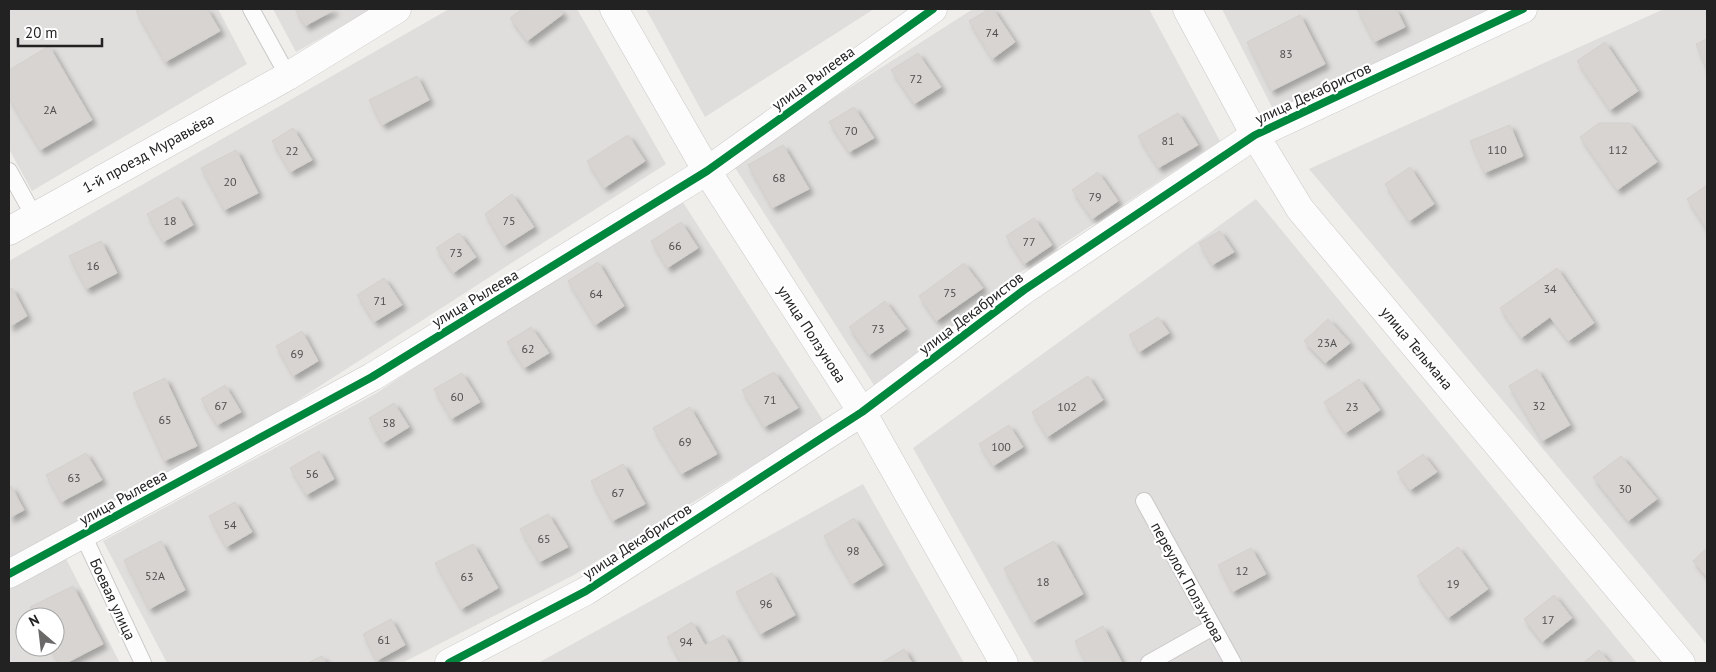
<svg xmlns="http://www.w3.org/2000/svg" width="1716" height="672" font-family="'PT Sans',sans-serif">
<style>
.residential{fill:#dfdedc;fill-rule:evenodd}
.building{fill:#d7d4d2;stroke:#d3d0cc;filter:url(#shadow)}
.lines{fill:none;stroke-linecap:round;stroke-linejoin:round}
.service-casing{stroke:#c9c8c7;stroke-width:18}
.minor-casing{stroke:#c9c8c7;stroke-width:29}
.tertiary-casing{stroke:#c9c8c7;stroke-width:29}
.service{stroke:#fdfcfc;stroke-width:16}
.minor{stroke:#fdfcfc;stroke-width:28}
.tertiary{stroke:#fdfcfc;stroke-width:28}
.cycleway-casing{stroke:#fff;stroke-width:11}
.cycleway{stroke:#00873e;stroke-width:8}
.labels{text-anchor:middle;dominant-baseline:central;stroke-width:4.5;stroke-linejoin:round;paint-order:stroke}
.number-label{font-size:12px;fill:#4f4e4e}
.street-label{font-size:15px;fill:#222;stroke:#fff}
</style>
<defs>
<filter id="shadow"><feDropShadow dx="4.5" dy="4.5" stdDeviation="2.5" flood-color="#0004"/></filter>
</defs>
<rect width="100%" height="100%" fill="#f0eeeb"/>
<!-- residential -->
<g class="residential">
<path d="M9,9H218L247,64L32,191L9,149Z"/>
<path d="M273,9H372L296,52Z"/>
<path d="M449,9H577L666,164L223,448L9,559V261Z"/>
<path d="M646,9H874L705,117Z"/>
<path d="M973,9H1149L1220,141L1001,285L877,390L732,163Z"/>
<path d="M1222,9H1497L1277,117Z"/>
<path d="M1664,9H1707V645L1309,169Z"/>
<path d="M677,193L824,422L574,575L402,663H167L103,541L375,394Z"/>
<path d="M1256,199L1637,663H1034L913,448Z"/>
<path d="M863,484L964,663H538Z"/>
<path d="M66,559L120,663H9V588ZM25,617H55V647H25Z"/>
</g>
<!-- building -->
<g class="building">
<path d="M140,9H207L220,31L165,62L136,11Z"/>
<path d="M295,9H333L334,10L305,26Z"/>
<path d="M522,9H559L563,14L527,41L510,18Z"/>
<path d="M989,9H993L1015,42L992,59L969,21Z"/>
<path d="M1357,9H1396L1405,27L1374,42Z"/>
<path d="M1300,15L1325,64L1271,91L1247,42Z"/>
<path d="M1707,39V71L1696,44Z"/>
<path d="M1605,42L1638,91L1610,110L1577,61Z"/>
<path d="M49,46L92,120L40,150L9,98V70Z"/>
<path d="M918,53L941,87L914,104L891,70Z"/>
<path d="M417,76L429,100L382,125L369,100Z"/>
<path d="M854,107L874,138L849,152L829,122Z"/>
<path d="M1178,113L1198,145L1158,168L1138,136Z"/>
<path d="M1599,123H1629L1657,162L1617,190L1580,137Z"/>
<path d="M1510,125L1523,156L1484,173L1470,141Z"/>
<path d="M293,128L312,160L290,172L272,141Z"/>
<path d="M628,135L645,161L604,188L587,161Z"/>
<path d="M783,145L809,189L772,208L748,165Z"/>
<path d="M236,150L258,193L224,210L201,168Z"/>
<path d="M1410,167L1434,204L1409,221L1385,184Z"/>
<path d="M1098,172L1118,201L1092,219L1072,190Z"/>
<path d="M1707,185V230L1687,199Z"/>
<path d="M512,194L534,227L504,246L485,214Z"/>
<path d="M178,197L193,225L163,242L147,214Z"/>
<path d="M1034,218L1052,245L1024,264L1006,236Z"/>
<path d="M681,222L698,248L667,268L651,241Z"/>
<path d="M1220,231L1234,252L1212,265L1199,243Z"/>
<path d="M459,233L476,257L453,273L436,248Z"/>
<path d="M101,241L117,273L86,289L69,256Z"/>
<path d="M598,262L624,306L595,325L568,281Z"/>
<path d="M964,263L983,288L936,321L919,296Z"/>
<path d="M1557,268L1594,323L1568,341L1550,317L1521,338L1500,308Z"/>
<path d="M384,278L402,305L374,322L357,295Z"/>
<path d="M12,288L27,316L9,327V290Z"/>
<path d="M885,301L906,329L869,355L849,327Z"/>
<path d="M1158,317L1169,333L1139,352L1129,335Z"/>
<path d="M1328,319L1350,343L1325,363L1304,341Z"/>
<path d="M531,327L549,353L524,368L507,342Z"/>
<path d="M302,331L318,361L293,376L276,346Z"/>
<path d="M1537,369L1570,425L1542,441L1509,386Z"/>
<path d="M774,372L798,408L764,427L742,390Z"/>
<path d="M462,373L480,402L451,419L434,389Z"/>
<path d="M1088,376L1103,400L1047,437L1032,412Z"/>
<path d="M165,378L197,446L164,461L133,393Z"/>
<path d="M1359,379L1380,410L1345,433L1324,402Z"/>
<path d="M225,385L241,412L217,425L201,399Z"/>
<path d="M394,403L409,427L383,443L369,418Z"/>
<path d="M690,407L717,454L681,474L653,428Z"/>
<path d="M1009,425L1023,447L993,466L979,444Z"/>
<path d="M319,451L334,479L306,495L290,468Z"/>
<path d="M86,453L102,480L61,502L46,475Z"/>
<path d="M1423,454L1437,472L1410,490L1397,472Z"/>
<path d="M1621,456L1657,499L1628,521L1593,477Z"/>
<path d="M623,464L645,504L612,521L591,481Z"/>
<path d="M11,486L24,510L9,518V487Z"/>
<path d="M235,502L252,532L226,547L209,516Z"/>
<path d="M548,514L568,547L539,562L520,529Z"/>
<path d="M854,518L883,565L852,584L824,536Z"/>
<path d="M161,541L185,590L149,609L124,560Z"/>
<path d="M1054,541L1083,594L1033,622L1004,568Z"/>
<path d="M473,544L498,588L461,609L435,563Z"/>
<path d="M1458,547L1488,589L1448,618L1417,576Z"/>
<path d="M1251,548L1266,574L1232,592L1218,565Z"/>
<path d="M1707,548V577L1693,561Z"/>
<path d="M772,573L795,615L760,634L736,592Z"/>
<path d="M73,586L103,644L66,663H58L50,647H55V617H35L30,607Z"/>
<path d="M1554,595L1572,618L1542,642L1524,619Z"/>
<path d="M391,619L405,645L376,661L363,634Z"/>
<path d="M692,622L705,645L724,635L738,661L735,663H681L667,637Z"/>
<path d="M1103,626L1122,663H1086L1075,641Z"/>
<path d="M904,649L912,663H881Z"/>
<path d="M1599,650L1610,663H1583Z"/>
<path d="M322,656L326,663H308Z"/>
</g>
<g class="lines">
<!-- service casing -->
<g class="service-casing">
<g id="service">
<path d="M251,9L288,76"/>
<path d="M9,171L34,216"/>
<path d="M1144,501L1233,663"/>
<path d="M83,535L143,663"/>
<path d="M1149,663L1213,627"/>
</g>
</g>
<!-- minor casing -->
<g class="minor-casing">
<g id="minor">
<path d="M614,9L707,171L862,412L1004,663"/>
<path d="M1187,9L1255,135L1300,209L1681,663"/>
<path d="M9,231L288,76L397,9"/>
<path d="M9,574L372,377L707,171L933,9"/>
</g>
</g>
<!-- tertiary casing -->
<g class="tertiary-casing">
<path id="tertiary" d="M449,663L586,591L862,412L1024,290L1255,135L1523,9"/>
</g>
<!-- service -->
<use href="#service" class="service"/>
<!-- minor -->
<use href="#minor" class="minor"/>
<!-- tertiary -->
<use href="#tertiary" class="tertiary"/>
<!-- cycleway casing -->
<g class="cycleway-casing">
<g id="cycleway">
<path d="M9,574L372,377L707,171L933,9"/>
<path d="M449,663L586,591L862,412L1024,290L1255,135L1523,9"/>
</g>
</g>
<!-- cycleway -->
<use href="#cycleway" class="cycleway"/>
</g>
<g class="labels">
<!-- number labels -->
<g class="number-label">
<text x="992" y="32">74</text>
<text x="1286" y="53">83</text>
<text x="916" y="78">72</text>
<text x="50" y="109">2А</text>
<text x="851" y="130">70</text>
<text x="1168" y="140">81</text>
<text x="1497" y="149">110</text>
<text x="1618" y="149">112</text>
<text x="292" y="150">22</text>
<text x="779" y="177">68</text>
<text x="230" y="181">20</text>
<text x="1095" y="196">79</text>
<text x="170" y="220">18</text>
<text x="509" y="220">75</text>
<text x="1029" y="241">77</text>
<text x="675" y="245">66</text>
<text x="456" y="252">73</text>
<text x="93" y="265">16</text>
<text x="1550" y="288">34</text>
<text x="950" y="292">75</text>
<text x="596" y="293">64</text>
<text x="380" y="300">71</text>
<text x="878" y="328">73</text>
<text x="1327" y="342">23А</text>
<text x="528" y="348">62</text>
<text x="297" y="353">69</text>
<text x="457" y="396">60</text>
<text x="770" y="399">71</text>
<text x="221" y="405">67</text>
<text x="1539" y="405">32</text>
<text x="1067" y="406">102</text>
<text x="1352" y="406">23</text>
<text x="165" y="419">65</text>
<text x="389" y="422">58</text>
<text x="685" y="441">69</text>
<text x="1001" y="446">100</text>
<text x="312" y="473">56</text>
<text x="74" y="477">63</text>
<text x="1625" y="488">30</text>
<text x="618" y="492">67</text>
<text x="230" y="524">54</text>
<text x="544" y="538">65</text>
<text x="853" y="550">98</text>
<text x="1242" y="570">12</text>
<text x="155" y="575">52А</text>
<text x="467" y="576">63</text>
<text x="1043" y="581">18</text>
<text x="1453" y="583">19</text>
<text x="766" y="603">96</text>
<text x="1548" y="619">17</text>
<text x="384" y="639">61</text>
<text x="686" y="641">94</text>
</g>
<!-- street labels -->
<g class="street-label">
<text transform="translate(813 78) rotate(-36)">улица Рылеева</text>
<text transform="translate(1313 93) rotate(-25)">улица Декабристов</text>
<text transform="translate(148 153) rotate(-29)">1-й проезд Муравьёва</text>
<text transform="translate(475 298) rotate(-31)">улица Рылеева</text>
<text transform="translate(971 313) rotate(-37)">улица Декабристов</text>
<text transform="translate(812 334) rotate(57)">улица Ползунова</text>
<text transform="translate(1417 348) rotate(50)">улица Тельмана</text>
<text transform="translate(123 497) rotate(-29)">улица Рылеева</text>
<text transform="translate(637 541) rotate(-33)">улица Декабристов</text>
<text transform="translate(1188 582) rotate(61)">переулок Ползунова</text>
<text transform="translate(113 599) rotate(65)">Боевая улица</text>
</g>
</g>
<!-- border -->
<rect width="1716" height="672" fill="none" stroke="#222222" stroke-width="20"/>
<!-- north arrow -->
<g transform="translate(40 632) rotate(332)"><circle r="24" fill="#ffffff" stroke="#a7a7a7"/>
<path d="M0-4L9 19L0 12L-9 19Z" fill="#6a6968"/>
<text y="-8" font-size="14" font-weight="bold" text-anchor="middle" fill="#222222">N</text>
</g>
<!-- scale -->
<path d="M18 38v8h84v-8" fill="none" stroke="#222222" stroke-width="2.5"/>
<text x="25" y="38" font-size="15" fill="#222222" stroke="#ffffff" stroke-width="4" paint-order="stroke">20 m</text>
</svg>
